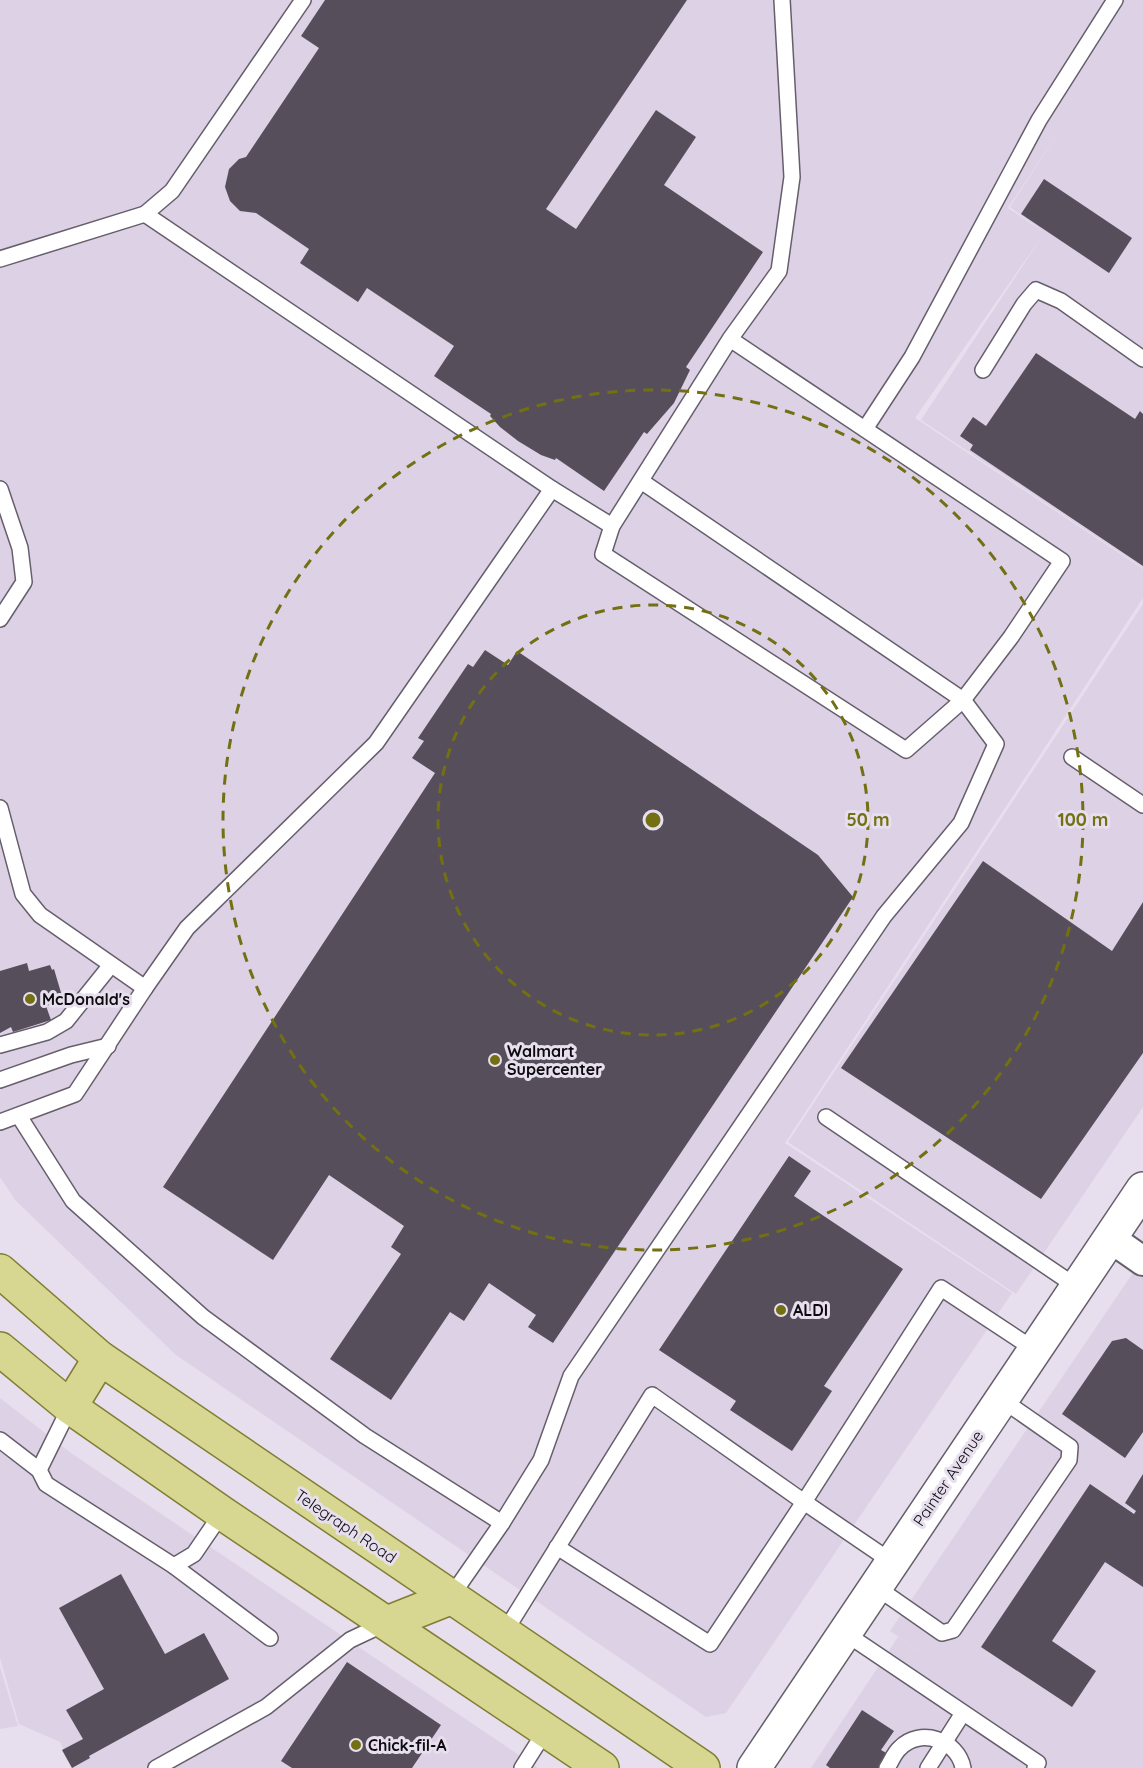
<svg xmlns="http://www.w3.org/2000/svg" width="1143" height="1768" font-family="Quicksand,sans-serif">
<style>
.built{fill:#ddd1e6;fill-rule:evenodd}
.building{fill:#564f5b}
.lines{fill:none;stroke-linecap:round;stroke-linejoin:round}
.service-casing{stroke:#665f6b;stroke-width:18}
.minor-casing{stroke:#665f6b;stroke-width:32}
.tertiary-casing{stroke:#665f6b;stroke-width:36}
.primary-casing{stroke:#807e33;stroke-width:36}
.service{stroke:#fff;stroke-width:15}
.minor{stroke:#fff;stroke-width:28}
.tertiary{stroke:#fff;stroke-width:33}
.primary{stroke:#d8d791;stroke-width:33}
.ring{fill:none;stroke:#727012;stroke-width:3;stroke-dasharray:10 8}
.poi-dot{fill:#727012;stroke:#e7dfee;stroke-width:2}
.labels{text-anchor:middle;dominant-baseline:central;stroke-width:6;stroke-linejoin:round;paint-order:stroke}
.poi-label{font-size:16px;font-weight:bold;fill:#0d0b0f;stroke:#e7dfee;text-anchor:start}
.street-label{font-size:16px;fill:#0d0b0f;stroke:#e7dfee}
.centre{fill:#727012;stroke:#e7dfee;stroke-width:3}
.ring-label{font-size:18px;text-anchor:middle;font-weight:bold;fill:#727012;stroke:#e7dfee;stroke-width:6;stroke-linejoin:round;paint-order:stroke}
</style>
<rect width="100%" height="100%" fill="#e7dfee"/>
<!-- built -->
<g class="built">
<path d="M0,0H1143V568L921,420L1043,235L915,418L1143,569V598L785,1143L1012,1293L726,1713L706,1717L176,1355L15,1200L0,1177ZM1062,127L1010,207L1045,233L1008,208Z"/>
<path d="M1143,604V1107L1016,1294L788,1142Z"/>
<path d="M1143,1258V1768H811L898,1637L931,1659L890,1631Z"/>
<path d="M0,1398L71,1453L538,1768H72L60,1742L19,1724L0,1658Z"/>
<path d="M0,1667L18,1726L0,1729Z"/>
</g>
<!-- building -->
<g class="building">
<path d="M325,0H687L546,209L576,229L656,110L696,137L664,185L763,252L686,367L690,370L674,403L647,434L644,432L604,491L556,458L555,460L541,455L518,441L500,427L490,416L491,414L434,376L454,346L367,288L358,302L300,263L309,249L256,213L240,211L230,201L225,187L229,169L239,159L246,157L319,48L301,36Z"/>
<path d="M1044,179L1132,238L1109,273L1021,214Z"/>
<path d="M1036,353L1135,419L1140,411L1143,414V566L970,450L973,445L960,436L973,417L986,426Z"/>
<path d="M485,650L508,665L517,651L818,855L853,897L553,1343L528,1327L536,1315L489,1283L464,1321L450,1312L391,1400L330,1359L401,1254L391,1247L404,1226L329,1175L273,1260L163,1187L435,773L412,758L424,741L418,738L468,664L473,667Z"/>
<path d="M983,861L1112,951L1143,902V1053L1041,1199L841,1068Z"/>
<path d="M27,963L29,971L50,965L52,970L54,969L62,996L60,997L61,1001L46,1006L51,1020L13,1032L11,1027L0,1033V971Z"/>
<path d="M789,1156L811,1171L794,1196L903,1269L824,1386L832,1391L792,1451L730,1410L736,1401L659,1350Z"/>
<path d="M1126,1338L1143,1350V1432L1125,1458L1062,1414L1112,1341Z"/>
<path d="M1143,1474V1587L1105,1562L1052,1641L1096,1671L1072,1707L981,1647L1090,1484L1134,1514L1136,1511L1125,1503Z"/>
<path d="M121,1574L165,1654L204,1633L229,1679L89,1756L90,1758L72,1768L62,1750L83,1739L66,1710L104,1689L59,1608Z"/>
<path d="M347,1662L441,1725L412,1768H292L281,1761Z"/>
<path d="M862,1710L894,1731L881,1750L888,1754L879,1768H830L826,1765Z"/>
</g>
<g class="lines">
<!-- service casing -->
<g class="service-casing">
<g id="service">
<path d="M145,214L552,489L612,526"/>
<path d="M0,259L145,214L172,191L303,0"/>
<path d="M730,339L1062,561L1011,637L963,700L906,750L603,554L612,526L730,339L779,271L792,177L782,0"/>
<path d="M983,370L1024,304L1036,290L1061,301L1143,359"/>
<path d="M865,429L912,357L1039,120L1115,0"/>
<path d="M0,489L20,548L24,582L0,619"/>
<path d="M1072,757L1143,805"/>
<path d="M0,808L23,894L40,915L145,988"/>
<path d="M0,1045L47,1032L66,1021L111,965"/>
<path d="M0,1080L71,1055L108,1046"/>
<path d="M19,1116L73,1201L203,1317L365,1436L502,1523"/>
<path d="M826,1117L1077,1287"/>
<path d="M0,1122L75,1094L145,988L187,928L376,743L552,489"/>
<path d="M0,1440L39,1470L46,1484L174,1566L194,1554L222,1513"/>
<path d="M39,1470L70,1407"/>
<path d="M557,1547L710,1644L804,1502L892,1562"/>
<path d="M174,1566L270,1638"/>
<path d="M876,1587L942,1633L953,1630L1069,1460L1070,1447L1001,1399"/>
<path d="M450,1598L502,1523L541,1460L571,1376L884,916L961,823L996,744L963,700L641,481"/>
<path d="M504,1633L652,1395L804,1502L941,1288L1035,1350"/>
<path d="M845,1633L1038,1763L1035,1768"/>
<path d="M156,1768L266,1707L350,1640L386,1623"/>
<path d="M522,1768L546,1730"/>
<path d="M887,1768C891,1762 894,1753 900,1748C920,1727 958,1740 963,1768"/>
<path d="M928,1768L963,1713"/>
</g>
</g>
<!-- minor casing -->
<g class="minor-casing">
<path id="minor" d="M1110,1238L1143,1261"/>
</g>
<!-- tertiary casing -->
<g class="tertiary-casing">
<path id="tertiary" d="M754,1768L1143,1189"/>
</g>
<!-- primary casing -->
<g class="primary-casing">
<g id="primary">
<path d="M0,1271L100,1358L703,1768"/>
<path d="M0,1349L70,1407L222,1513L602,1768"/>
<path d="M70,1407L100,1358"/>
<path d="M387,1623L450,1598"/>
</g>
</g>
<!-- service -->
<use href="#service" class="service"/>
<!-- minor -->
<use href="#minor" class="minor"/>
<!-- tertiary -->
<use href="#tertiary" class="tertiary"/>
<!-- primary -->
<use href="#primary" class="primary"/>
</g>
<!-- distance rings -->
<g class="ring">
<circle cx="653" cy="820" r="215"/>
<circle cx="653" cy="820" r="430"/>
</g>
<!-- markers -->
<g class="poi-dot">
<circle cx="30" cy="999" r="6"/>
<circle cx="495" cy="1060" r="6"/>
<circle cx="781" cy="1310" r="6"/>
<circle cx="356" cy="1745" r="6"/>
</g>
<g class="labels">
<!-- poi labels -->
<g class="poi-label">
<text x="42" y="999">McDonald's</text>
<text x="507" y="1051">Walmart<tspan x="507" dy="18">Supercenter</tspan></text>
<text x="793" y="1310">ALDI</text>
<text x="368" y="1745">Chick-fil-A</text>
</g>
<!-- street labels -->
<g class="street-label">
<text transform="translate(948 1478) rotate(-56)">Painter Avenue</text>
<text transform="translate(346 1526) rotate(34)">Telegraph Road</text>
</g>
</g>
<circle cx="653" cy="820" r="9" class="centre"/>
<g class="ring-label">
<text x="868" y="826">50 m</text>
<text x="1083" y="826">100 m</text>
</g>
</svg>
